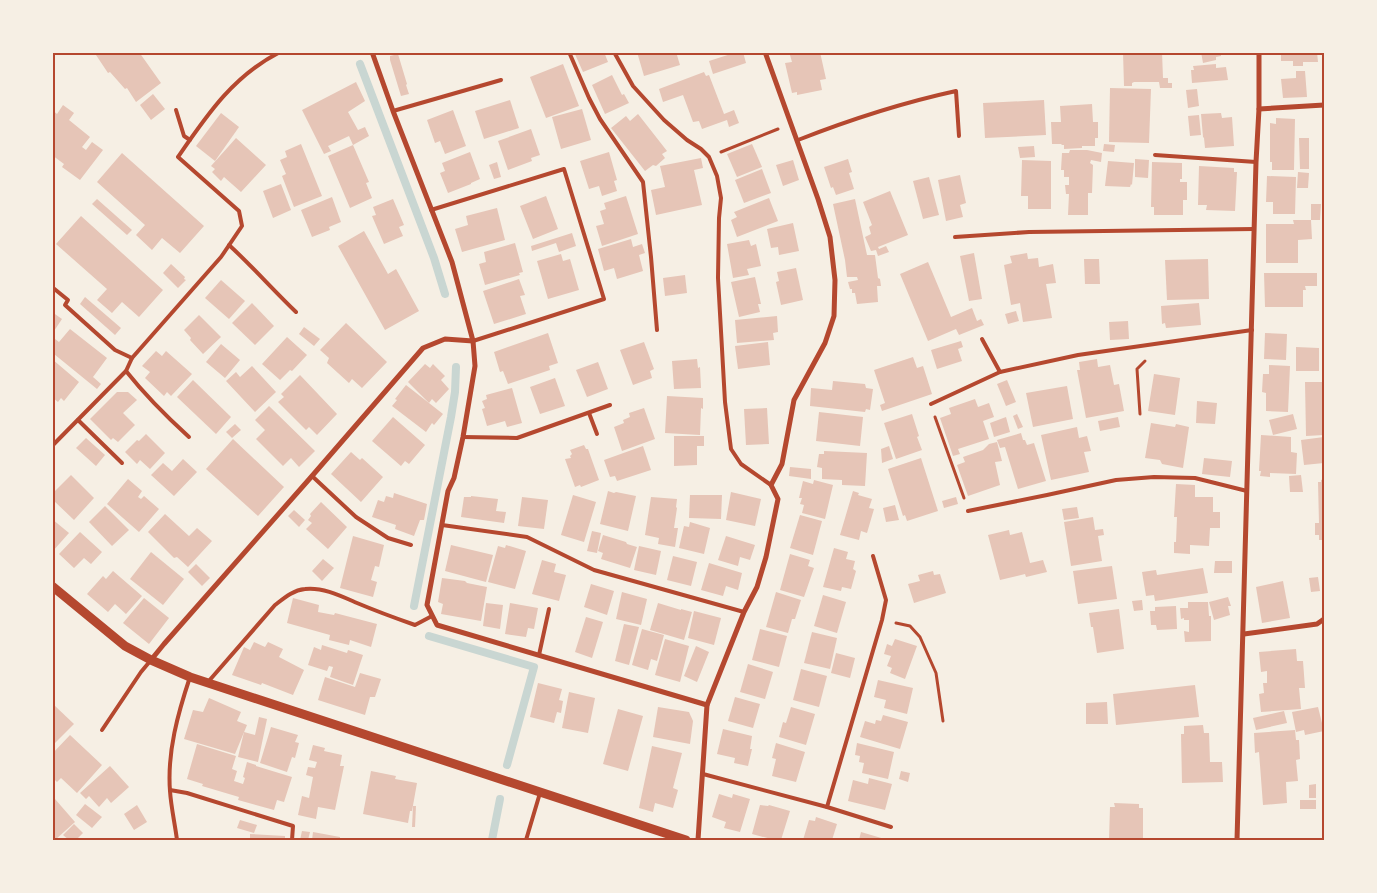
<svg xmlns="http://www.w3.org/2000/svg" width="1377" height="893" font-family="'Roboto Condensed',sans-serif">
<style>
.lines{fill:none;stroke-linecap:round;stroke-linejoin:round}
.stream{stroke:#c9d6d2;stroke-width:8}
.building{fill:#e6c5b7}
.path{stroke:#b5482f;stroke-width:3}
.service{stroke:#b5482f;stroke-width:4}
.minor{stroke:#b5482f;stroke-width:5}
.tertiary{stroke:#b5482f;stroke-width:9}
.neatline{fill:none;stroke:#b5482f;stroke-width:2}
</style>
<rect width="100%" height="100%" fill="#f6efe4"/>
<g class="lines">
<!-- stream -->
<g class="stream">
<path d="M360,64L434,258L445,294"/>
<path d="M414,606L451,417L455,392L456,367"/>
<path d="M429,636L534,667L507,765"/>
<path d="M492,840L500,799"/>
</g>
</g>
<!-- building -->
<g class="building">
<path d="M94,52H139L161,83L136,102L127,88L125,89L110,72L108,73Z"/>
<path d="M574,52H604L608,62L583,72Z"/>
<path d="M637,52H676L680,65L644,76Z"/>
<path d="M737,52H743L746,63L713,74L709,61Z"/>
<path d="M804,52H820L826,79L820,80L822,90L797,95V92L792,93L785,63L792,62L790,55Z"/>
<path d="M1123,52H1162L1163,78H1168V83H1172V88H1160L1159,82H1134L1132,83V86H1124Z"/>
<path d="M1201,52H1221V56L1216,57V60L1203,63Z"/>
<path d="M1281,52H1317L1318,62H1303V66H1293V61H1281Z"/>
<path d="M398,54L407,84L406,85L409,94L401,96L390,60V56Z"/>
<path d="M563,64L579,106L546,118L530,77Z"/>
<path d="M1216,64V68L1226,67L1228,80L1192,83L1191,70H1194L1193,66Z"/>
<path d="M1296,71H1305L1307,97L1283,98L1281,79L1296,78Z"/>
<path d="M704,72L706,76L709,75L724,114L734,110L739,123L729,127L727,120L702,129L699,121L693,122L683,95L663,102L659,89Z"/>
<path d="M612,75L622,95L624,94L629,103L605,114L592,85Z"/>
<path d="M356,82L365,101L348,112L358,130L365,127L369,136L353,145L349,136L328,146L331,151L324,154L302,110Z"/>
<path d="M1110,88L1151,89L1149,143L1109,142Z"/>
<path d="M1197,89L1199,106L1188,108L1186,90Z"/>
<path d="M153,94L165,109L151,120L140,105Z"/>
<path d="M510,100L519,128L484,139L475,111Z"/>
<path d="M1044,100L1046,135L985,138L983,103Z"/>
<path d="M1092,104L1093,122H1098V138H1095V146H1082V148L1064,149V145H1062L1061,144H1052L1051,122H1061L1060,106Z"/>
<path d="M63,105L74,113L69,120L90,137L82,147L86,150L92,142L103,150L80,180L62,167L64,164L52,155V110L57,114Z"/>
<path d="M582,109L591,140L561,149L552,117Z"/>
<path d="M453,110L466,146L445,154L440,141L435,143L427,120Z"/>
<path d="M221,113L239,127L215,161L196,146Z"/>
<path d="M1221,113L1222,118L1232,117L1234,146L1205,148L1204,138L1203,137L1201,114Z"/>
<path d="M638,114L667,151L662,154L665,158L656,166L653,165L645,171L611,128L626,116L630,121Z"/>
<path d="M1199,115L1201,135L1190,136L1188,116Z"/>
<path d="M1276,118L1295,119L1294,170H1272V162H1270V123L1276,124Z"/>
<path d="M531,129L540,155L531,158L532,161L508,170L498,141Z"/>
<path d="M236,138L266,165L241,192L224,177L221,181L212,172L215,169L211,166Z"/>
<path d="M1299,138H1309V169H1300Z"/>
<path d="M301,144L322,196L294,207L282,176L286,174L280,160L287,157L285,151Z"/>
<path d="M752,144L762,167L737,177L727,154Z"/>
<path d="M1104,144L1115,145L1114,152L1103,151Z"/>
<path d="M353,145L369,182L366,183L372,198L350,208L328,156Z"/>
<path d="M1034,146L1035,157L1020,158L1018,147Z"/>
<path d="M1070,150H1087L1102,153L1101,162L1091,160L1090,163L1093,165L1092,193H1088V215H1068L1069,194H1066L1065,185H1069V177H1064V170H1061L1062,153H1069Z"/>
<path d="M470,152L480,179L471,183V184L448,193L440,173L445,171L442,163Z"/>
<path d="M609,152L617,180L614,181L617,191L602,196L599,186L589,189L580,161Z"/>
<path d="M122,153L204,226L180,253L162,238L152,250L136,235L145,225L97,182Z"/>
<path d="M701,158L703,168L694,170L702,205L656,215L651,190L665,187L660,166Z"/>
<path d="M848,159L852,172L849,173L854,189L836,195L833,187L831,188L824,167Z"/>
<path d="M1135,159L1149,160L1148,178L1135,177Z"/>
<path d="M793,160L799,180L783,186L776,165Z"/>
<path d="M1022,160L1051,161V209H1028V196H1021Z"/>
<path d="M1108,161L1134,163L1132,185L1131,184L1130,187L1105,186Z"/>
<path d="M497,162L501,177L494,179L489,165Z"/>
<path d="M1152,162L1182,163V179H1180V182H1187V200H1183V215H1154V207H1151Z"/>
<path d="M1199,166L1234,168V172H1237L1235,211L1206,210L1207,205H1198Z"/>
<path d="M762,169L771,193L744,203L735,180Z"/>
<path d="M1298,172L1309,173L1308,188H1297Z"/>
<path d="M960,175L966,203L960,205L963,217L946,221L938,180Z"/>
<path d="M1267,176L1296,177L1295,214H1273V202H1266Z"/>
<path d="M929,177L939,215L923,219L913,181Z"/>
<path d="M281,184L291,210L273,218L263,191Z"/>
<path d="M890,191L908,235L878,247L879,249L886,246L889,252L878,256L876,250L871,251L865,237L871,234L869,227L872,225L863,202Z"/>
<path d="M546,196L558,229L533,239L520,206Z"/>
<path d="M626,196L638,234L602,246L596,226L604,224L600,211L606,209L604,203Z"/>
<path d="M332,197L341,222L329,227L330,230L312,237L301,210Z"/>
<path d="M769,198L778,221L737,237L731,220L737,217L734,212Z"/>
<path d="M97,199L132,230L127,235L92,204Z"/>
<path d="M393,199L404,225L399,227L403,236L384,244L372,216L376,215L373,207Z"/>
<path d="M855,199L867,255H875L878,278L880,279L881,286H877L878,302L857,304L855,293H852V289H850L848,282L858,280L857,277H847L845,260L833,204Z"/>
<path d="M1311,204H1321L1320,220H1311L1312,239L1298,240V263H1266V224H1294L1293,220H1311Z"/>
<path d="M497,208L505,240L462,252L455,229L468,225L466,216Z"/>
<path d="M81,216L163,290L139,317L122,302L112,313L97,300L107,289L56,244Z"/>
<path d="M793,223L799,251L779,255L778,247L771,248L767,229Z"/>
<path d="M364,231L388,274L396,269L419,311L385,330L338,246Z"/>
<path d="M572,233L576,246L559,252L556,243L532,251L531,246Z"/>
<path d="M631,239L633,247L642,244L645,253L639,255L643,271L617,279L614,268L604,271L598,249Z"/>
<path d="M749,240L751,246L756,244L761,266L747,269L749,275L733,278L727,244Z"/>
<path d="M515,243L523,272L519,273L520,275L485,285L479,264L486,262L484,252Z"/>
<path d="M974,253L982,299L969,301L960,256Z"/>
<path d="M1027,253L1028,259L1038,258L1039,267L1053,264L1056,283L1046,284L1052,318L1023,322L1020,303L1011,305L1004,265L1012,263L1010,256Z"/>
<path d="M561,254L563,261L570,259L579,290L548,299L537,261Z"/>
<path d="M1084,259H1099L1100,284H1085Z"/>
<path d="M1208,259L1209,299L1167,300L1165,260Z"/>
<path d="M928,262L951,317L972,308L977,321L981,319L984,325L959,335L956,329L928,341L900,274Z"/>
<path d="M171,264L185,277L184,279L186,280L178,288L163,273Z"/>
<path d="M796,268L803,300L781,305L776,282L779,281L777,272Z"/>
<path d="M1264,273H1317V286H1305L1306,290H1303V307H1265Z"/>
<path d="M685,275L687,293L665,296L663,278Z"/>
<path d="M755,277L761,304H758L760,312L739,317L731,282Z"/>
<path d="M519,279L525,295L520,296L526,314L494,324L483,291Z"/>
<path d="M221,280L245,301L229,319L205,298Z"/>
<path d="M85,297L121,328L115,335L80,304Z"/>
<path d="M252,303L274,326L255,345L232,323Z"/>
<path d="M1199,303L1201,325L1166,328L1165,323L1162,324L1161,306Z"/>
<path d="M1016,311L1019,321L1008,324L1005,314Z"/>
<path d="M52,312L62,319L52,334Z"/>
<path d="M199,315L221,337L203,354L190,340L191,338L184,330Z"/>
<path d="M777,316L778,332L773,333L774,340L737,343L735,320Z"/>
<path d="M1128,321L1129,339L1110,340L1109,322Z"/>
<path d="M346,323L387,362L362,388L352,379L349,383L327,363L329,358L320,350Z"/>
<path d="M304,327L320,339L314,346L299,334Z"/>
<path d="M70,329L107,358L93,377L101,384L97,389L54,354L52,355V342L55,339L59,342Z"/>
<path d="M548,333L558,363L549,366L550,370L508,384L503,371L500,372L494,352Z"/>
<path d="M1265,333L1287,334L1286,360L1264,359Z"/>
<path d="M287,337L307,355L292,371L290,370L280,380L262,364Z"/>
<path d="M961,341L963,347L958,349L962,361L937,369L931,350Z"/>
<path d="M644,342L654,369L650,371L652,378L633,385L620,350Z"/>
<path d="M768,342L770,365L738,369L735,346Z"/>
<path d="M221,344L240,360L225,378L206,362Z"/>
<path d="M1296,347L1319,348V371H1296Z"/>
<path d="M156,351L162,356L166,351L192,374L171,396L167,392L164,396L145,378L150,372L142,366Z"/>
<path d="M913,357L917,368L923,366L932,394L882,411L880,405L885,403L874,370Z"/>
<path d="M52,359L79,382L64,401L61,398L58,402L52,397Z"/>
<path d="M697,359L698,368L700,367L701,388L674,389L672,361Z"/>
<path d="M1097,359L1098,367L1110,365L1114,385L1119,384L1124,411L1086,418L1077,370H1080L1079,362Z"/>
<path d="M598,362L608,389L587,397L576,370Z"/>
<path d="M425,364L430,368L433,364L445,376L441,380L449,389L436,403L432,399L429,403L408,382Z"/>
<path d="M1269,365L1290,366L1288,412L1266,411V393L1262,392L1263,374H1269Z"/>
<path d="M252,366L276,392L255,412L226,381L236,372L240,377Z"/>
<path d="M1154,374L1180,378L1175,415L1148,411Z"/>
<path d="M300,375L337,414L317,435L309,427L306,430L278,402L284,397L281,394Z"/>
<path d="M555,378L565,406L540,414L530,387Z"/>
<path d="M193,380L231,417L216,434L177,397Z"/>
<path d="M1007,380L1016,402L1006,406L997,384Z"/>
<path d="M833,381L865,384L866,388L873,389L870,410L866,409L865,412L810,406L811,388L832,390Z"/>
<path d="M1305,382H1324V435L1306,436Z"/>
<path d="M406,385L443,414L434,425L432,423L426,432L392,406L397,400L395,399Z"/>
<path d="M1067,386L1073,419L1033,427L1026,393Z"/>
<path d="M512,388L522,423L507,427L505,421L487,426L482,409L485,408L482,401L487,399L486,395Z"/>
<path d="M117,392H128L137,400L123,413L135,425L118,442L113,438L111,440L90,419Z"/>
<path d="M667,396L703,398V409L701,408L700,435L665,433Z"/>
<path d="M975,399L978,407L989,403L994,417L983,421L989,439L958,449L960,454L953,456L940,418L951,414L949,408Z"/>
<path d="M1197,401L1217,403L1215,424L1196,423Z"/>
<path d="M269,406L315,451L299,467L291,458L283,466L256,439L265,430L255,420Z"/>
<path d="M644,408L655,439L622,451L614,427L624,423L623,420L630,417L629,413Z"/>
<path d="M767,408L769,444L746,445L744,409Z"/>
<path d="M819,412L863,417L860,446L816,441Z"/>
<path d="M912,414L919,436L917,437L922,450L896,459L884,423Z"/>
<path d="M1017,414L1023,427L1018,429L1013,416Z"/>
<path d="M1293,414L1297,429L1273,435L1269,420Z"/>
<path d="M393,417L425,445L409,464L405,461L401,466L372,441Z"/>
<path d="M1006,417L1010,432L994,437L990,423Z"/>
<path d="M1118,417L1120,427L1100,431L1098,421Z"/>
<path d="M1151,423L1175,427L1176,424L1189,427L1183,468L1162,464L1160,460L1145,458Z"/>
<path d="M235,424L241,430L232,438L226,432Z"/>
<path d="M1077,427L1079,438L1087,436L1091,451L1084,452L1089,472L1051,480L1041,435Z"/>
<path d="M1021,433L1023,440H1025L1027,445L1034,443L1046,481L1018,489L1005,447L1000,448L997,440Z"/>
<path d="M146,434L165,453L150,469L140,460L137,464L125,452L137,440L139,441Z"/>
<path d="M1261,435L1291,437V452L1297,453L1296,474L1270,473V477L1260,476L1261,471H1259Z"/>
<path d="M674,436H704V446H697V465L674,466Z"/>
<path d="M1324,437V463L1304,465L1301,440Z"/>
<path d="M86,438L105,455L96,466L76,448Z"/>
<path d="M233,439L284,487L258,516L206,469Z"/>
<path d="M997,442L1002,461L995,462L1000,485L968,496L957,465L965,462L963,457L983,450L989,444Z"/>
<path d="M584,445L586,449H588L599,480L581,487L580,485L575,487L565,459L571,458L570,456L572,454L570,450Z"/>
<path d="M643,446L651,470L617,481L615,476L610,477L604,460Z"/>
<path d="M889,446L893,459L882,463L881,449Z"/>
<path d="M824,451L867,453L865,486L842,485V480L822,479V468L817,467L819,454H824Z"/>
<path d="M351,452L360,460L362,458L383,477L361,502L331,474Z"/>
<path d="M921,458L938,511L907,521L905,515L903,516L888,469Z"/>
<path d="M1204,458L1232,461L1230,477L1202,474Z"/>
<path d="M183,459L197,472L174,496L151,475L163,463L172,471Z"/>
<path d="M790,467L811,469V479L789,476Z"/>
<path d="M71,475L94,498L74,520L52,499V494Z"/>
<path d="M1301,475L1303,492H1290L1289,476Z"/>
<path d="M128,479L142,491L138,497L141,499L144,496L159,509L139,532L107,504Z"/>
<path d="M1324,479V540H1319V535H1315V523H1319L1318,482H1321V480Z"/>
<path d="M814,480L833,485L825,519L802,513L804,505L800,504L802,498H799L803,481L813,484Z"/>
<path d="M1176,484L1195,485V497H1213V512H1220V528H1210L1209,546L1190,545V554L1174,553V542H1176L1177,517H1174Z"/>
<path d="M608,491L614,493L616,492L636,496L628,531L600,524Z"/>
<path d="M853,491L859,493L858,495L872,499L869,508L874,509L867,533L861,531L859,540L840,535Z"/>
<path d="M731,492L761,499L755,526L726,520Z"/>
<path d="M394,493L427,504L424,520H420L414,536L395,529L396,525L372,517L378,500L384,502L386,496L393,498Z"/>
<path d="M573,495L596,502L584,542L561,535Z"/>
<path d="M690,495H722L721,519L689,518Z"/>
<path d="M471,496L498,499L496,511L506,512L504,523L461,517L464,497H471Z"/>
<path d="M522,497L548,500L544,529L518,526Z"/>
<path d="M651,497L677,499L676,507L677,508L674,528H678L675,547L658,544L659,538L645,535Z"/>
<path d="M956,497L958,504L944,508L942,501Z"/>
<path d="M321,502L347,527L328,549L306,529L312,523L308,520L311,516L310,514Z"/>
<path d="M895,505L899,520L886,522L883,508Z"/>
<path d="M105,506L129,530L112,546L89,522Z"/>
<path d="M1077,507L1079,518L1064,520L1062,509Z"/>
<path d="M294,510L305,520L299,527L288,516Z"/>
<path d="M165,514L189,536L197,528L212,541L188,567L177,557L174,558L148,532Z"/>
<path d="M800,515L822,521L813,555L790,548Z"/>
<path d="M1093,517L1095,530L1103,529L1104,535L1098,536L1102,561L1071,566L1064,522Z"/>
<path d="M52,519L69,533L52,552Z"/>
<path d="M690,522L710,528L704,554L679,548L684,526L689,527Z"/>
<path d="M1009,530L1010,535L1022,532L1030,563L1043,560L1047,572L1026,577L1025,574L1000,580L988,535Z"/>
<path d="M592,531L601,533L597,553L587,551Z"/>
<path d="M80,532L102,552L91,564L84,558L74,568L59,554Z"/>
<path d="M603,535L626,542L627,544L637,547L630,568L601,559L603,553L598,551Z"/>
<path d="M353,536L384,545L379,567L375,566L371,580L377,582L373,597L340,588Z"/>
<path d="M726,536L755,545L750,560L740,557L738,566L718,560Z"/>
<path d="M451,545L493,555L486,582L445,571Z"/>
<path d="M506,545L526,551L515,589L488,582L498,546L505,548Z"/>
<path d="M639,546L661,551L656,575L634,570Z"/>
<path d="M834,548L848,552L846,559L855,561L853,569L856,571L851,589L842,587L841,591L823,587Z"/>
<path d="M151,552L184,579L163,605L130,579Z"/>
<path d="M790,554L810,560L808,566L814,568L804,597L780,590Z"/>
<path d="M673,556L697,562L691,586L667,580Z"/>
<path d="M323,559L334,568L322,581L312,571Z"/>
<path d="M542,560L556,564L554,572L566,575L559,601L532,594Z"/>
<path d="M1215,561H1232V573H1214Z"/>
<path d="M709,563L742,573L738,590L726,586L723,596L701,590Z"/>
<path d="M196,564L210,578L202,586L188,572Z"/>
<path d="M1112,566L1117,599L1078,604L1073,571Z"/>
<path d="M1203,568L1208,593L1155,601L1154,595L1146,596L1142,572L1156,570L1157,575Z"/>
<path d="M113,571L142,596L126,614L115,604L108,612L87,594L103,576L106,579Z"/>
<path d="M933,571L934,575L940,574L946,593L914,603L908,584L920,581L918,575Z"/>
<path d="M1318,577L1320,591L1311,592L1309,578Z"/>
<path d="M442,578L465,581L467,583L487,587L481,621L441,614L443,604L438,602Z"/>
<path d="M1283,581L1290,618L1262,623L1256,587Z"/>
<path d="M591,584L614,591L607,615L584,607Z"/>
<path d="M622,592L647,599L641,625L616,619Z"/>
<path d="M776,592L801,600L795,619H792L788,633L766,627Z"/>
<path d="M823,595L846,602L837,633L814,626Z"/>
<path d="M1228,597L1231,606H1228L1230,615L1214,620L1209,602Z"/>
<path d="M144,598L169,618L149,644L123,623Z"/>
<path d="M293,598L319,605L318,612L334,615L335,613L377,624L371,647L350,640L349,645L329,640L330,635L287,623Z"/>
<path d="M1142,600L1143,610L1134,611L1132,601Z"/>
<path d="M1188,602H1208L1209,616H1211V641L1185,642L1184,631L1189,632V620H1184V618L1181,619L1180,608H1188Z"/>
<path d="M486,603L503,605L500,629L483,626Z"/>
<path d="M510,603L538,608L534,629L528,628L526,637L505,634Z"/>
<path d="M658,603L681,610V609L692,612L684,640L650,630Z"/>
<path d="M1176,606L1177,629L1157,630L1156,625H1151L1150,611H1155V607Z"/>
<path d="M1119,609L1124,649L1097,653L1093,627H1091L1089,613Z"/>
<path d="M694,611L721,618L714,645L688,638Z"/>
<path d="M586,617L603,622L592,658L575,652Z"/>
<path d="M624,624L639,627L629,665L615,661Z"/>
<path d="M642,629L664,635L657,661L651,659L648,670L632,665Z"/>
<path d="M760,629L787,636L779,667L752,660Z"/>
<path d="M812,632L837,638L830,669L804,663Z"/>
<path d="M665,639L689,646L680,682L655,675Z"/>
<path d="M895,639L917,646L905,679L890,673L892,668L887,666L891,656L884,654L887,644L892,646Z"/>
<path d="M254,642L265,647L268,642L283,649L279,657L304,670L293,695L262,683L261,685L232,675L244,647L250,650Z"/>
<path d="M322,645L347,653L348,650L363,655L353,685L330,677L333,667L329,666L327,671L308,665L314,647L321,650Z"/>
<path d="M696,646L709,652L697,682L684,676Z"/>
<path d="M1296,649L1297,661H1303L1305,688H1299L1301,709L1261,712L1259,694L1264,693L1263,683H1267V671L1261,672L1259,652Z"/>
<path d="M836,653L855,658L850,678L831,673Z"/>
<path d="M748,664L773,672L765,699L740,692Z"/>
<path d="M801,669L827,676L819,707L793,700Z"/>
<path d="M360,673L381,679L375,697H370L365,715L318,700L325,677L355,687Z"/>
<path d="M878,680L913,688L907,714L884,708L886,700L874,697Z"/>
<path d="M538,683L562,689L559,700L563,701L561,713L557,712L554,723L530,717Z"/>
<path d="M1195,685L1199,717L1116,725L1113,694Z"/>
<path d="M569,692L595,698L588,733L562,728Z"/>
<path d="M735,697L760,704L753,728L728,721Z"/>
<path d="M209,698L241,712L237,721L247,725L235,754L184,739L193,710L203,712Z"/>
<path d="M1107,702L1108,724H1086V703Z"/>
<path d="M54,705L74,724L52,746V707Z"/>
<path d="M658,707L689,712L693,721L690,744L653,737Z"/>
<path d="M791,707L815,714L806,745L779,737L783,722L786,723Z"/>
<path d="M1318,707L1324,731L1305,735L1304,730L1296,732L1292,712Z"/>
<path d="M618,709L643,716L628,771L603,764Z"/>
<path d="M1284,711L1287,723L1256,730L1253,718Z"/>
<path d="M883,715L908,722L900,749L860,737L865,721L875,724L876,720L881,721Z"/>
<path d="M259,717L267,719L258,762L238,757L244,732L255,735Z"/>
<path d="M1203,725L1204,733H1209L1210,762H1222L1223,782L1182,783L1181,734H1184V726Z"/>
<path d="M271,727L298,735L295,742L299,743L295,758L292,757L287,772L260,763Z"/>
<path d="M723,729L752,736L750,749H752L748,766L734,763L735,758L717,754Z"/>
<path d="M1295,730L1296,740H1299L1300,759L1296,760L1298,781L1286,782L1287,803L1263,805L1259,752L1255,753L1254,733Z"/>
<path d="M70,735L102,765L77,793L61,778L57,782L52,777V754Z"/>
<path d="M776,743L805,752L796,782L772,776L776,759L772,758Z"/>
<path d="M857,743L894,752L888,779L862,773L864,763L859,762L860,756L855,755Z"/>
<path d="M197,744L236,756L232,769L237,771L234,781L243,784L245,778L243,777L247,762L256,765V766L292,777L284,802L277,800L274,810L238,800L239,797L202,786L203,784L187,779Z"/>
<path d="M313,745L325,748L324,751L342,755L340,766H344L335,810L318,807L316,819L298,815L302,796L309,798L313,777L306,775L308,767L315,768L317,762L309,760Z"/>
<path d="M652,746L682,753L673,788L678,790L673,808L655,803L653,812L639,808Z"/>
<path d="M110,766L129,787L111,803L107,798L99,807L89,796L86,799L80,793Z"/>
<path d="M371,771L396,776L395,779L417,783L412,811H410L408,823L363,814Z"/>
<path d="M901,771L910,773L908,782L899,779Z"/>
<path d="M869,778L892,784L885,810L848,801L853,780L868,784Z"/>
<path d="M1316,784V798H1309V785Z"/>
<path d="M719,794L732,798L733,794L750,799L740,832L724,828L726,822L712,817Z"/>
<path d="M55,799L75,822L55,840H52V801Z"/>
<rect x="1300" y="800" width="16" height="9"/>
<path d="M1114,803L1139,804V808H1143V838H1140V840H1109L1110,807H1115Z"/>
<path d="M85,804L102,817L92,828L76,815Z"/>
<path d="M137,805L147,822L134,830L124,814Z"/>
<path d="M760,805L768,806L769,805L790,811L781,840H775L752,834Z"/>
<path d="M413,806H416L415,827H412Z"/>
<path d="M816,817L837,824L832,840H803L809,820L815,821Z"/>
<path d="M240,820L257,825L254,833L237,828Z"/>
<path d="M74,824L83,833L76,840H69L63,835Z"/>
<path d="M302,831L310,832L308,840H300Z"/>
<path d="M313,832L340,837V840H312Z"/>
<path d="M861,832L888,840H859Z"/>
<path d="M250,834L285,836V840H250Z"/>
</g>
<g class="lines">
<!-- path -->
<g class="path">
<path d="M721,152L778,129"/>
<path d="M1140,414L1137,369L1145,361"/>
<path d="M935,417L964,498"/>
<path d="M896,623L910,626L920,637L936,673L943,721"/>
</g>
<!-- service -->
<g class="service">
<path d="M569,52L589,98L600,119L643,182L651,257L657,330"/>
<path d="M614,52L633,86L664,120L687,140L701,149L709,157L717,176L721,198L719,218L718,278L725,402L731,449L741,464L771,485"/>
<path d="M176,110L184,136L190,140"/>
<path d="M393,111L501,80"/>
<path d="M798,140C849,120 901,103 956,91L959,136"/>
<path d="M1155,155L1256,162"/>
<path d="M431,210L564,169L604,299L473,341"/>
<path d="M955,237L1029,232L1254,229"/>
<path d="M229,245C252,266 273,290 296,312"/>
<path d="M52,287L68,300L65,305L115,350L132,358"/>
<path d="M982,339L1000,372"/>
<path d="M126,371C145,395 167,417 189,437"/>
<path d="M931,404L1000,372L1078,355L1252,330"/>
<path d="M589,413L597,434"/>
<path d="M78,420L122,463"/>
<path d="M463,437L517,438L610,405"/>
<path d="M52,446L126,371L132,358L221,257L242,226L239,211L178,157C207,115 233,76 280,52"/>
<path d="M312,476L356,517L388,538L411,545"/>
<path d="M968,511L1047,495L1116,480L1154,477L1195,478L1247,491"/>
<path d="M442,525L527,537L594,570L744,612"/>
<path d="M539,655L549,609"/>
<path d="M208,682L275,605C284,598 293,590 305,589C323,587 341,596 357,603C376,611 395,618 415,625L432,616"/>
<path d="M102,730L141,672L151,660"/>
<path d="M703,774L827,807L891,827"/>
<path d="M170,790L187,793L293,826L292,840"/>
<path d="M827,807L882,620L886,600L873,556"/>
<path d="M177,840C175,824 171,807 170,791C167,752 178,713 190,677"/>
<path d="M526,840L540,793"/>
</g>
<!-- minor -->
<g class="minor">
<path d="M372,52L393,111L452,262L473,341L475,366L463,437L454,478L448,491L427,605L437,625L707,705"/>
<path d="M1259,109L1324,105"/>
<path d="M1244,634L1317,624L1324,619"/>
<path d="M151,660L164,644L312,476L423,348L445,339L473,341"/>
<path d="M698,840L707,705L744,612L757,587L766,557L778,499L771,485L782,464L794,400L825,343L834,316L835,280L830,237L818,199L765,52"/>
<path d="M1237,840L1256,162L1259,109V52"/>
</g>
<!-- tertiary -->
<path class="tertiary" d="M52,586L125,646L151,660L190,677L686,840"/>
</g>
<!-- border -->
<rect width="1377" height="893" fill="none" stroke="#f6efe4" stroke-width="108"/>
<rect x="54" y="54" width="1269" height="785" class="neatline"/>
</svg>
